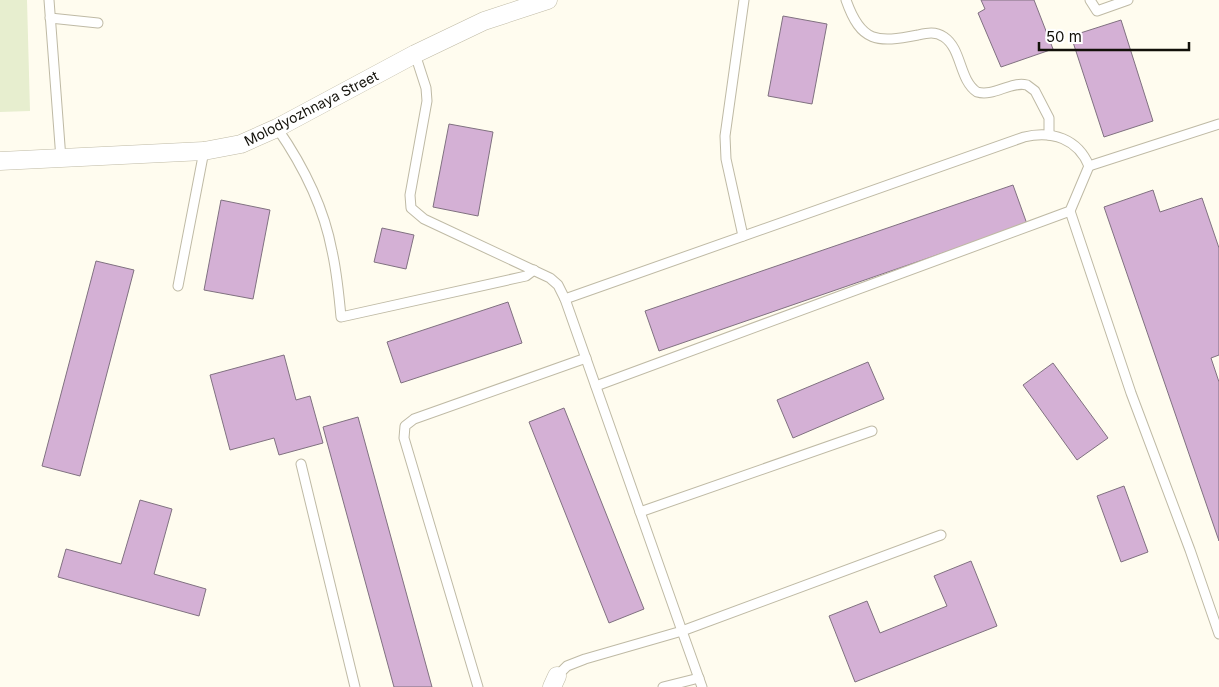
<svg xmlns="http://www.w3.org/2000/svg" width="1219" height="687" font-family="Inter,sans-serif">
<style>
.green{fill:#e7eecf}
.building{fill:#d4b0d5;stroke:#807180}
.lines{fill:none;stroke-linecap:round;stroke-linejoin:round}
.service-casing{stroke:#bfbaa5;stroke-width:11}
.minor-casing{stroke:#bfbaa5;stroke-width:19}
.service{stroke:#fff;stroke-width:9}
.minor{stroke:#fff;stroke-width:18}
.labels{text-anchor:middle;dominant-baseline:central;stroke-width:4;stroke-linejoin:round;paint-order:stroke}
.street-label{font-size:14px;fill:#121009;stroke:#fff}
</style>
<rect width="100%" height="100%" fill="#fffcef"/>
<!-- green -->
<path class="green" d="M0,0H27L30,111L0,112Z"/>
<!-- building -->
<g class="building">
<path d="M981,0H1034L1053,49L1001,67L978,13L985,9Z"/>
<path d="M783,16L827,24L812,104L768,96Z"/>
<path d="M1121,20L1153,121L1104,137L1071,36Z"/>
<path d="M449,124L493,132L478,216L433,207Z"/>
<path d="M1013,185L1027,224L659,351L645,311Z"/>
<path d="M1153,190L1160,212L1202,198L1219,248V355L1211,358L1219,382V541L1104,207Z"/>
<path d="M221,200L270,210L253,299L204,290Z"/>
<path d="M382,228L414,235L406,269L374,262Z"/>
<path d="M96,261L134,270L80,476L42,466Z"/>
<path d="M508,302L522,343L401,383L387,342Z"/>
<path d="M284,355L296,400L310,396L323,443L279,455L274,438L230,450L210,375Z"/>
<path d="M868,362L884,399L793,438L777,400Z"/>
<path d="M1053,363L1108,438L1077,460L1023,385Z"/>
<path d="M564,408L644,609L609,623L529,422Z"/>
<path d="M358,417L432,687H394L327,442L323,427Z"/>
<path d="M1124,486L1148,552L1121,562L1097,496Z"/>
<path d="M140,500L172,509L154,574L206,589L199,616L58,577L66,549L121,564Z"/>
<path d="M971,561L997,626L855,682L829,616L867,601L880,633L947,606L934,576Z"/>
</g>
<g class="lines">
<!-- service casing -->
<g class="service-casing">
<g id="service">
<path d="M49,0L61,159"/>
<path d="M846,0C861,43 877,43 918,35C927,33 935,31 944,37C962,49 959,80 977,92C994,97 1010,81 1027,85L1035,91L1049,118V135"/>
<path d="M1090,0L1097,11L1128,0"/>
<path d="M50,18L98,23"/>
<path d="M415,54L426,88L427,101L410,195L411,208L424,219L550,278L558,285L565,299L682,631L585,659L567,666L557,676"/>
<path d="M277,128C302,164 324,208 332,251C337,273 339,295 341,317L526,276L534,270"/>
<path d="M1089,166L1219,124"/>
<path d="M1070,211L1131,393L1190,550L1219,634"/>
<path d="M743,236L726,159L725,136L744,0"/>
<path d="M178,286L204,151"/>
<path d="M565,299L1024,137C1052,130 1078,139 1089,166L1070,211L596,386"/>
<path d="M301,464L355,687"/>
<path d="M640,512L872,431"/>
<path d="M478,687L404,438L405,426L414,419L586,358"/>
<path d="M663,687L699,678"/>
<path d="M702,687L682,631L941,535"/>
</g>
</g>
<!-- minor casing -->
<g class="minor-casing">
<g id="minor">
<path d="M0,161L204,151L241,144L277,128L415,54L484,21L548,0"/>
<path d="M552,687L557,676"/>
</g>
</g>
<!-- service -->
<use href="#service" class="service"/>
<!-- minor -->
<use href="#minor" class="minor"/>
</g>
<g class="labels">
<!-- street labels -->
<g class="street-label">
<text transform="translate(311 108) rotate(-27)">Molodyozhnaya Street</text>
</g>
</g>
<!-- scale -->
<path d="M1039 42v8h150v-8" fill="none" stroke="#121009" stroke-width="2.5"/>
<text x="1046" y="42" font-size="15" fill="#121009" stroke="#ffffff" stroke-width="4" paint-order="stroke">50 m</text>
</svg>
